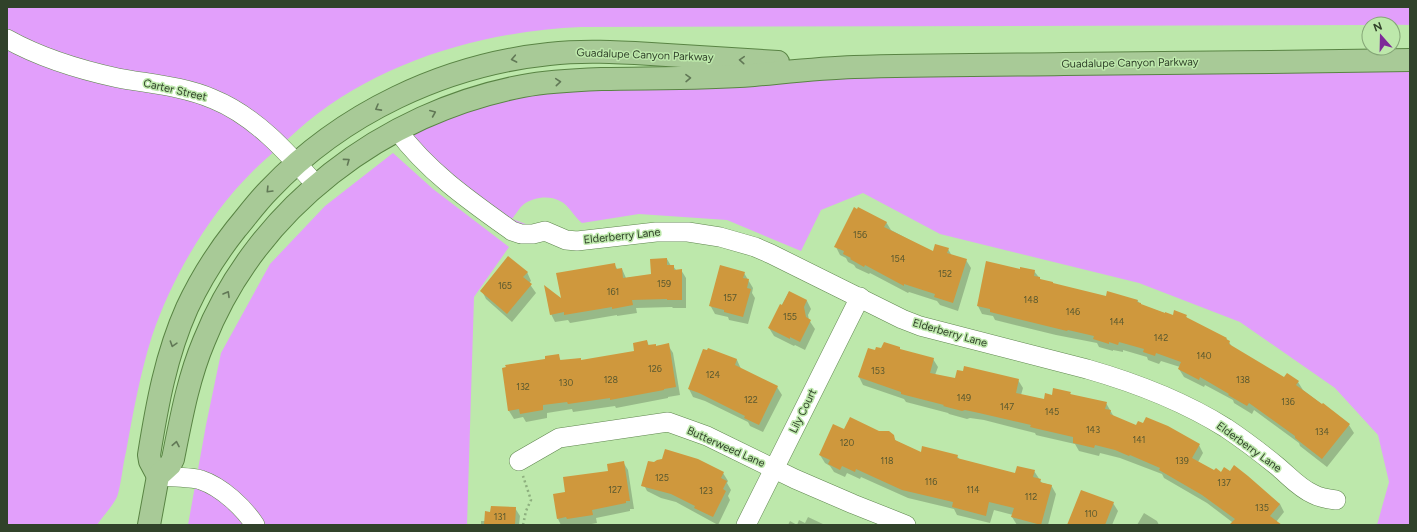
<svg xmlns="http://www.w3.org/2000/svg" width="1417" height="532" font-family="Figtree,sans-serif">
<style>
.green{fill:#e29ffb}
.shadow{fill:#0003}
.building{fill:#cf983d}
.lines{fill:none;stroke-linecap:round;stroke-linejoin:round}
.minor-casing{stroke:#5f864e;stroke-width:20}
.major-casing{stroke:#598444;stroke-width:24}
.path{stroke:#8daf7e;stroke-width:2.5;stroke-dasharray:2 3;stroke-linecap:butt}
.minor{stroke:#fff;stroke-width:19}
.major{stroke:#a8ca97;stroke-width:22}
.oneway{stroke:#617856}
.labels{text-anchor:middle;dominant-baseline:central;stroke-width:3;stroke-linejoin:round;paint-order:stroke}
.number-label{font-size:9px;fill:#58582f}
.street-label{font-size:11px;fill:#31422a;stroke:#bde8ab}
</style>
<rect width="100%" height="100%" fill="#bde8ab"/>
<!-- green -->
<g class="green">
<path d="M7,7H1410V25L1369,24V25L581,27C485,31 383,60 307,122C296,131 286,141 276,150C268,157 260,164 253,171C209,214 172,277 152,336C140,374 133,413 126,452C123,463 121,487 117,497C112,507 103,516 97,525H7Z"/>
<path d="M1410,60V525H1377L1389,482L1378,435L1335,388L1240,322L1139,283L940,234L863,193L821,210L801,251L727,220L639,214L582,223C574,217 569,205 560,201C549,195 534,197 524,204C519,208 516,214 512,219L545,231L521,234L404,139L421,118L524,86Z"/>
<path d="M393,153L433,189L509,247L474,297L467,525H188L206,425L221,353L270,264L325,206Z"/>
</g>
<!-- shadow -->
<g class="shadow">
<path d="M886,222L891,230L934,253L948,249L952,256L966,260L971,268L958,311L940,305L937,301L909,292L908,293L870,273L869,274L856,268L854,265L848,262L846,258L840,255L836,247Z"/>
<path d="M667,259L671,266H673L676,270H681L686,278V308H673L672,307L636,308L637,313L617,316V315L570,323L568,320L555,322L551,314L562,301L614,264L618,270L622,269L626,278L652,275Z"/>
<path d="M1020,270L1034,271L1041,280L1053,284L1107,297L1137,300L1141,305L1173,316H1186L1188,320L1226,338L1233,348L1285,379L1298,382L1303,390L1349,425L1354,433L1327,467L1300,446L1299,443L1254,410L1252,414L1234,403L1233,400L1205,385L1204,387L1184,377L1179,369L1180,367L1161,361L1159,364L1148,360L1147,357L1123,350V352L1113,350V351L1099,347L1097,343L1056,335L995,320L993,316L982,314L978,306Z"/>
<path d="M527,272L531,281L529,283L536,293L512,322L486,299L482,291Z"/>
<path d="M744,273L753,288L752,293L755,298L748,324L729,320L728,317L715,314L710,305Z"/>
<path d="M789,292L807,301L811,309L808,315L809,320L815,329L805,350L795,345L794,346L774,336L769,328Z"/>
<path d="M647,341L649,346H656L668,345L673,353L680,395L668,397V398L616,408L615,406L573,412L572,409L547,413V418L526,422L523,417L514,419L509,411L503,369L547,360L558,355L561,361H581L635,352Z"/>
<path d="M901,350L933,359L938,367L935,375L956,380H1018L1023,388L1021,395L1045,400L1052,396L1070,393L1071,395L1106,403L1114,417L1137,426L1199,445L1203,453L1198,462L1214,472L1221,473L1280,504L1284,512L1276,522L1278,525H1236L1207,503L1164,478L1162,474L1120,458L1100,453L1099,456L1079,451L1075,444L1040,436L1036,435L1035,433L984,420L970,418L967,419L949,414L948,413L906,402L904,399L863,385L859,377L876,352Z"/>
<path d="M708,351L737,360L741,369L777,387L782,395L763,432L750,426L748,422L705,401L693,397L689,389Z"/>
<path d="M845,431L879,432L893,436L896,441L921,453L957,456L960,460L1016,474L1034,471L1042,483L1051,485L1056,494L1048,525H1017L1012,517L1013,515L994,510L990,523L957,515L954,509L908,498L861,477L860,479L847,473L845,477L834,472L830,466L825,463L820,455Z"/>
<path d="M623,462L628,470L634,509H630V511L596,518L597,523L586,525H561L558,519L566,493L609,472Z"/>
<path d="M723,473L728,481L727,483L731,490L728,496L730,500L718,525L676,502L661,498L647,491L643,483Z"/>
<path d="M1113,503L1118,511L1112,525H1068Z"/>
<path d="M515,508L520,516L519,525H481V521H485L491,513Z"/>
<path d="M1144,513L1157,521L1159,525H1137Z"/>
<path d="M808,517L825,525H788L790,521L797,525L799,520L805,523Z"/>
</g>
<!-- building -->
<g class="building">
<path d="M854,207L857,209L858,207L887,222L884,227L933,251L935,244L949,248L947,253L967,259L953,303L934,297L935,294L904,284V286L865,265L864,267L850,259L851,258L843,254L844,251L834,247Z"/>
<path d="M508,256L528,272L523,277L532,284L507,314L480,291Z"/>
<path d="M667,258V265H674V270L682,269V300H667V299L632,300L633,305L612,309V307L564,315V312L550,315L544,285L561,298L556,273L615,263L616,269L622,268L623,278L651,274L650,259Z"/>
<path d="M986,261L1020,269V267L1035,270L1034,276L1040,277V279L1053,282V283L1106,296L1107,291L1138,300L1137,302L1141,303V304L1165,313V312L1173,315L1174,310L1187,315L1186,317L1227,338L1226,339L1230,341L1229,344L1284,377L1287,373L1299,381L1296,385L1322,404L1323,403L1350,424L1322,459L1295,438V436L1249,403L1247,406L1228,395L1229,394L1200,377L1199,380L1178,369L1181,362L1156,353L1155,356L1143,352L1144,349L1119,342L1118,345L1109,342V344L1093,339L1094,336L1068,330L1067,331L990,312V309L977,306Z"/>
<path d="M720,265L745,272L743,278L749,279L747,288L751,289L743,317L724,312V310L709,306Z"/>
<path d="M789,291L807,300L804,307L806,317L811,320L800,342L790,337V339L768,328L780,304L782,305Z"/>
<path d="M647,340L648,345L656,344V346L669,343L676,387L664,389V390L610,400V398L568,404L567,402L543,405V410L520,414L519,409L508,411L502,368L506,367L505,365L545,359V356L559,354L560,360L581,358V360L634,351L633,343Z"/>
<path d="M884,342L900,347V349L934,358L930,373L955,378L957,370L963,371L964,366L1019,379L1016,393L1044,399L1045,393L1052,395L1053,388L1071,392L1070,394L1107,402L1105,409L1111,410L1110,414L1136,425L1138,421L1143,423L1146,417L1168,426L1200,444L1192,458L1214,470L1216,468L1221,472L1224,467L1230,471L1234,465L1248,476L1280,504L1270,516L1282,525H1229L1235,519L1202,495L1159,470L1160,468L1130,455L1129,456L1115,450L1095,445L1094,448L1073,443V437L1034,428L1030,427L1031,425L979,413L965,410L962,411L943,406L944,405L901,394V392L858,377L868,348L875,350L876,347L881,348Z"/>
<path d="M708,348L737,359L735,365L778,386L759,425L744,418L745,416L699,393L688,389L703,349L707,350Z"/>
<path d="M850,417L879,431H889L894,435L895,440L921,452L922,446L958,455L957,458L1015,473L1017,466L1035,470L1033,477L1041,479L1040,482L1052,485L1041,525L1011,517L1014,508L989,502L986,516L952,507L953,502L902,490L856,469L855,472L842,466L840,470L828,464L830,460L819,455L833,424L844,429Z"/>
<path d="M665,449L698,459L724,472L721,478L727,481L723,489L726,491L713,517L694,508L695,506L671,494L641,486L648,461L654,462L657,460L662,459Z"/>
<path d="M624,461L630,501H626V503L592,510L593,515L567,519L566,517L557,519L553,494L565,492L563,477L608,471L607,464Z"/>
<path d="M1081,490L1114,502L1105,525H1067Z"/>
<path d="M491,506L516,507L515,525H484L485,511L490,512Z"/>
</g>
<g class="lines">
<!-- minor casing -->
<g class="minor-casing">
<g id="minor">
<path d="M7,39C41,58 81,70 118,78C150,84 183,86 213,99C255,116 287,152 317,186"/>
<path d="M397,130C428,172 470,201 512,231L521,234H533L545,231L566,240L577,241L656,232H688L720,237L755,247L771,254L902,319L920,326L1087,369C1136,383 1183,401 1226,428C1244,440 1261,453 1277,466C1289,476 1299,488 1313,494C1320,498 1328,499 1336,500"/>
<path d="M519,461L559,438L668,422L707,436L795,479L853,504L906,525"/>
<path d="M158,476C168,477 193,477 201,480C222,487 244,508 255,525"/>
<path d="M746,525L860,297"/>
</g>
</g>
<!-- major casing -->
<g class="major-casing">
<g id="major">
<path d="M158,476L150,461L149,455C157,405 166,355 187,308C200,280 217,253 236,229C247,216 257,202 269,190C342,113 444,65 549,54C583,50 617,52 651,54C693,57 735,59 778,62"/>
<path d="M149,525L158,476L170,465L173,459C181,419 188,379 204,341C257,208 384,112 523,86C549,81 576,80 602,79C653,78 703,79 754,75C787,72 821,68 854,67C924,65 994,65 1064,64C1179,63 1295,62 1410,60"/>
</g>
</g>
<!-- path -->
<path class="path" d="M523,525L526,511L531,500L523,476"/>
<!-- minor -->
<use href="#minor" class="minor"/>
<!-- major -->
<use href="#major" class="major"/>
</g>
<!-- one-way arrows -->
<defs><path id="oneway-chevron" d="M-2-3.5L2.5 0L-2 3.5" fill="none" stroke-width="1.6" stroke-linecap="round" stroke-linejoin="round"/></defs>
<g class="oneway">
<use href="#oneway-chevron" transform="translate(514 59) rotate(169)"/>
<use href="#oneway-chevron" transform="translate(742 60) rotate(-176)"/>
<use href="#oneway-chevron" transform="translate(688 78) rotate(-1)"/>
<use href="#oneway-chevron" transform="translate(558 82) rotate(-5)"/>
<use href="#oneway-chevron" transform="translate(378 108) rotate(151)"/>
<use href="#oneway-chevron" transform="translate(433 113) rotate(-23)"/>
<use href="#oneway-chevron" transform="translate(347 161) rotate(-36)"/>
<use href="#oneway-chevron" transform="translate(269 190) rotate(134)"/>
<use href="#oneway-chevron" transform="translate(227 294) rotate(-60)"/>
<use href="#oneway-chevron" transform="translate(173 344) rotate(108)"/>
<use href="#oneway-chevron" transform="translate(176 444) rotate(-79)"/>
</g>
<g class="labels">
<!-- number labels -->
<g class="number-label">
<text x="860" y="234">156</text>
<text x="898" y="258">154</text>
<text x="945" y="273">152</text>
<text x="664" y="283">159</text>
<text x="505" y="285">165</text>
<text x="613" y="291">161</text>
<text x="730" y="297">157</text>
<text x="1031" y="299">148</text>
<text x="1073" y="311">146</text>
<text x="790" y="316">155</text>
<text x="1117" y="321">144</text>
<text x="1161" y="337">142</text>
<text x="1204" y="355">140</text>
<text x="655" y="368">126</text>
<text x="878" y="370">153</text>
<text x="713" y="374">124</text>
<text x="611" y="379">128</text>
<text x="1243" y="379">138</text>
<text x="566" y="382">130</text>
<text x="523" y="386">132</text>
<text x="964" y="397">149</text>
<text x="751" y="399">122</text>
<text x="1288" y="401">136</text>
<text x="1007" y="406">147</text>
<text x="1052" y="411">145</text>
<text x="1093" y="429">143</text>
<text x="1322" y="431">134</text>
<text x="1139" y="439">141</text>
<text x="847" y="442">120</text>
<text x="887" y="460">118</text>
<text x="1182" y="460">139</text>
<text x="662" y="477">125</text>
<text x="931" y="481">116</text>
<text x="1224" y="482">137</text>
<text x="615" y="489">127</text>
<text x="973" y="489">114</text>
<text x="706" y="490">123</text>
<text x="1031" y="496">112</text>
<text x="1262" y="507">135</text>
<text x="1091" y="513">110</text>
<text x="500" y="516">131</text>
</g>
<!-- street labels -->
<g class="street-label">
<text transform="translate(645 55) rotate(2)">Guadalupe Canyon Parkway</text>
<text transform="translate(1130 63) rotate(-1)">Guadalupe Canyon Parkway</text>
<text transform="translate(175 90) rotate(13)">Carter Street</text>
<text transform="translate(622 236) rotate(-6)">Elderberry Lane</text>
<text transform="translate(950 333) rotate(16)">Elderberry Lane</text>
<text transform="translate(803 411) rotate(-64)">Lily Court</text>
<text transform="translate(726 447) rotate(24)">Butterweed Lane</text>
<text transform="translate(1249 447) rotate(36)">Elderberry Lane</text>
</g>
</g>
<!-- border -->
<rect width="1417" height="532" fill="none" stroke="#31422a" stroke-width="16"/>
<!-- north arrow -->
<g transform="translate(1381 36) rotate(340)"><circle r="19" fill="#bde8ab" stroke="#85a677"/>
<path d="M0-3L7 15L0 10L-7 15Z" fill="#7d2998"/>
<text y="-6" font-size="11" font-weight="bold" text-anchor="middle" fill="#31422a">N</text>
</g>
</svg>
